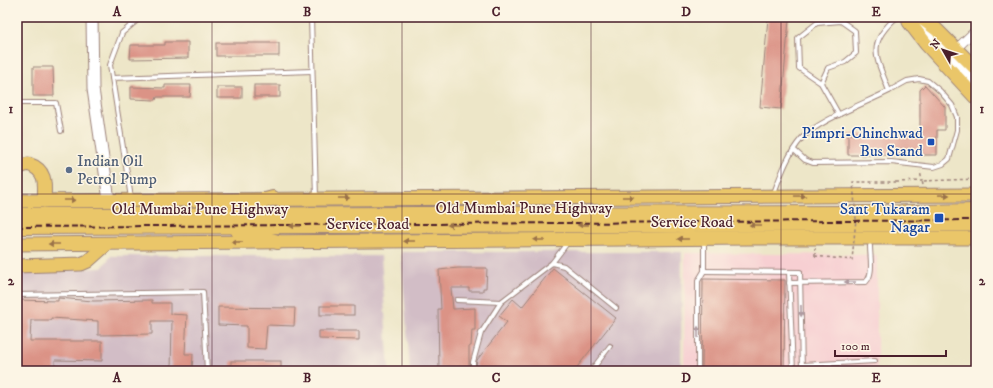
<svg xmlns="http://www.w3.org/2000/svg" width="993" height="388" font-family="'IM FELL DW Pica',serif">
<style>
.built{fill:#f7cfd2}
.industrial{fill:#d2bdc6}
.building{fill:#db9386}
.lines{fill:none;stroke-linecap:round;stroke-linejoin:round}
.service-casing{stroke:#9c827a;stroke-width:6}
.minor-casing{stroke:#9c827a;stroke-width:10}
.tertiary-casing{stroke:#9c827a;stroke-width:13}
.primary-casing{stroke:#9c827a;stroke-width:15}
.trunk-casing{stroke:#9c827a;stroke-width:16}
.path{stroke:#9c827a;stroke-width:1.5;stroke-dasharray:3 3;stroke-linecap:butt}
.service{stroke:#fff;stroke-width:4}
.minor{stroke:#fff;stroke-width:8}
.tertiary{stroke:#fff;stroke-width:11}
.primary{stroke:#eac669;stroke-width:13}
.trunk{stroke:#eac669;stroke-width:14}
.rail{stroke:#4a1f2b;stroke-width:2;stroke-dasharray:6 3;stroke-linecap:butt}
.path-bridge{stroke:#9c827a;stroke-width:1.5;stroke-dasharray:3 3;stroke-linecap:butt}
.oneway{fill:#9a724a}
.oneway2{fill:#ae9aa0}
.grid{fill:none;stroke:#4a1f2b;stroke-width:1;stroke-opacity:0.55}
.transit-dot{fill:#1a4fb4;stroke:#fcf5e5;stroke-width:1.5}
.service-dot{fill:#5c6f8a;stroke:#fcf5e5;stroke-width:1.5}
.labels{text-anchor:middle;dominant-baseline:central;stroke-width:3;stroke-linejoin:round;paint-order:stroke}
.transit-label{font-size:16px;fill:#164399;stroke:#fcf5e5;text-anchor:end}
.service-label{font-size:16px;fill:#4e5e75;stroke:#fcf5e5;text-anchor:start}
.street-label{font-size:16px;fill:#4a1f2b;stroke:#fcf5e5}
.neatline{fill:none;stroke:#4a1f2b;stroke-width:1.5}
.grid-label{font-size:13px;text-anchor:middle;font-weight:bold;fill:#4a1f2b}
</style>
<rect width="100%" height="100%" fill="#fcf5e5"/>
<filter id="ink" filterUnits="userSpaceOnUse"><feTurbulence type="fractalNoise" baseFrequency=".025" numOctaves="2"/><feDisplacementMap in="SourceGraphic" scale="8" xChannelSelector="R" yChannelSelector="G"/><feConvolveMatrix kernelMatrix="1 2 1 2 8 2 1 2 1" color-interpolation-filters="sRGB"/></filter>
<filter id="wash" filterUnits="userSpaceOnUse"><feTurbulence type="fractalNoise" baseFrequency=".012" numOctaves="4" result="noise"/><feDisplacementMap in="SourceGraphic" scale="16" xChannelSelector="R" yChannelSelector="G"/><feGaussianBlur stdDeviation="0.9" result="paint"/><feColorMatrix in="noise" values="0 0 0 0 0 0 0 0 0 0 0 0 0 0 0 0 0 1.4 0 .05"/><feComposite in="paint" operator="in"/></filter>
<g filter="url(#wash)">
<rect width="100%" height="100%" fill="#ede6c8"/>
<!-- built -->
<path class="built" d="M685,253L877,255V371H684Z"/>
<!-- industrial -->
<g class="industrial">
<path d="M401,252H682L681,371H410Z"/>
<path d="M111,256H381L389,371H17V270L102,268Z"/>
</g>
<g id="blocks">
<!-- building -->
<g class="building">
<path d="M768,18L789,20L781,109L760,107Z"/>
<path d="M165,42H188V58L130,59L131,45H165Z"/>
<rect x="216" y="43" width="63" height="13"/>
<path d="M33,67H53L54,96H33Z"/>
<path d="M165,85H191L190,97H157L156,100L131,99V87L165,88Z"/>
<rect x="254" y="85" width="26" height="12"/>
<path d="M925,85L945,107V130H937V155H848V134H920V90Z"/>
<rect x="217" y="87" width="25" height="11"/>
<path d="M458,268H487L486,288H483V291H469V288H451L453,309L475,308V330H472L471,346H469V368H439L438,309H441L439,270Z"/>
<path d="M553,268L616,318L574,371H482L476,366L477,360L507,322L499,316L513,299L522,307Z"/>
<path d="M703,279L785,280L784,371H702Z"/>
<path d="M58,298L93,301L152,300V303H170V314L187,315L185,354H193L192,371H171L172,321H152V334L98,335V321L51,318V320H31L30,341H102V361L55,360V371H17V300L58,301Z"/>
<rect x="320" y="306" width="34" height="9"/>
<path d="M218,307L295,308L294,326L267,325L265,349L247,348V326L218,325Z"/>
<path d="M319,331H359V340L319,339Z"/>
<rect x="231" y="361" width="50" height="10"/>
</g>
</g>
</g>
<g filter="url(#ink)">
<use href="#blocks" fill-opacity="0" stroke="#9c827a" stroke-width="1"/>
<g class="lines">
<!-- service casing -->
<g class="service-casing">
<g id="service">
<path d="M311,17L316,198"/>
<path d="M112,78L312,71"/>
<path d="M821,83L828,68L845,62L856,53L855,31L841,21L817,23L798,38L799,68L821,83L839,115"/>
<path d="M17,103H56L61,131"/>
<path d="M794,150L805,160L813,163L891,162L934,167L943,164L949,159L957,130V117L952,105L940,91L928,81L919,79L907,81L889,91"/>
<path d="M774,193C781,174 788,154 802,138C819,120 866,103 889,91C877,58 865,44 897,17"/>
<path d="M131,198L110,65L122,33L141,17"/>
<path d="M552,263L564,266L616,308"/>
<path d="M704,271L800,272L802,371"/>
<path d="M789,273L793,371"/>
<path d="M789,283L866,282C874,274 870,257 870,246"/>
<path d="M17,295L203,292L207,371"/>
<path d="M457,300L501,302"/>
<path d="M802,365L875,361"/>
<path d="M473,371V362L481,333L501,302L552,263L568,242"/>
<path d="M591,371L610,346"/>
<path d="M698,371V281L704,271V241"/>
</g>
</g>
<!-- minor casing -->
<g class="minor-casing">
<path id="minor" d="M956,49L976,30"/>
</g>
<!-- tertiary casing -->
<g class="tertiary-casing">
<g id="tertiary">
<path d="M92,17L93,89L109,200"/>
<path d="M920,20L936,41L976,81"/>
</g>
</g>
<!-- primary casing -->
<g class="primary-casing">
<g id="primary">
<path d="M920,17L936,29L976,69"/>
<path d="M909,22L926,44L976,98"/>
<path d="M17,168L28,164C47,170 45,184 44,201"/>
<path d="M17,201L976,195"/>
<path d="M17,244L750,238H976"/>
<path d="M17,266L81,264L88,261L107,244"/>
</g>
</g>
<!-- trunk casing -->
<g class="trunk-casing">
<g id="trunk">
<path d="M235,209L273,198"/>
<path d="M17,215L864,213L976,211"/>
<path d="M17,227L976,224"/>
<path d="M238,231L278,242"/>
</g>
</g>
<!-- path -->
<g class="path">
<path d="M896,182L922,181L920,171"/>
<path d="M923,185L922,181L976,179"/>
<path d="M815,256V248"/>
</g>
<!-- service -->
<use href="#service" class="service"/>
<!-- minor -->
<use href="#minor" class="minor"/>
<!-- tertiary -->
<use href="#tertiary" class="tertiary"/>
<!-- primary -->
<use href="#primary" class="primary"/>
<!-- trunk -->
<use href="#trunk" class="trunk"/>
<!-- rail -->
<path class="rail" d="M17,227L976,220"/>
<!-- path-bridge -->
<path class="path-bridge" d="M815,256L852,260L856,219L853,182H896"/>
</g>
<!-- one-way arrows -->
<defs><path id="oneway-solid" d="M-6-.8H1V-3.2L6.5 0L1 3.2V.8H-6Z"/></defs>
<g class="oneway">
<use href="#oneway-solid" transform="translate(944 195)"/>
<use href="#oneway-solid" transform="translate(800 196)"/>
<use href="#oneway-solid" transform="translate(628 197)"/>
<use href="#oneway-solid" transform="translate(344 198)"/>
<use href="#oneway-solid" transform="translate(70 200)"/>
<use href="#oneway-solid" transform="translate(453 225) rotate(180)"/>
<use href="#oneway-solid" transform="translate(583 225) rotate(180)"/>
<use href="#oneway-solid" transform="translate(755 225) rotate(180)"/>
<use href="#oneway-solid" transform="translate(295 226) rotate(180)"/>
<use href="#oneway-solid" transform="translate(683 239) rotate(180)"/>
<use href="#oneway-solid" transform="translate(539 240) rotate(180)"/>
<use href="#oneway-solid" transform="translate(409 241) rotate(180)"/>
<use href="#oneway-solid" transform="translate(237 242) rotate(179)"/>
<use href="#oneway-solid" transform="translate(54 244) rotate(180)"/>
</g>
<g class="oneway2">
<use href="#oneway-solid" transform="translate(850 282) rotate(180)"/>
<use href="#oneway-solid" transform="translate(801 311) rotate(89)"/>
<use href="#oneway-solid" transform="translate(698 332) rotate(-90)"/>
</g>
</g>
<!-- grid -->
<path class="grid" d="M212,17V371M402,17V371M591,17V371M781,17V371M17,194H976"/>
<!-- markers -->
<g class="transit-dot">
<rect x="927" y="138" width="8" height="8" rx="2"/>
<rect x="934" y="213" width="10" height="10" rx="2"/>
</g>
<circle class="service-dot" cx="69" cy="170" r="4"/>
<g class="labels">
<!-- transit labels -->
<g class="transit-label">
<text x="923" y="133">Pimpri-Chinchwad<tspan x="923" dy="18">Bus Stand</tspan></text>
<text x="930" y="209">Sant Tukaram<tspan x="930" dy="18">Nagar</tspan></text>
</g>
<!-- service labels -->
<g class="service-label">
<text x="77" y="161">Indian Oil<tspan x="77" dy="18">Petrol Pump</tspan></text>
</g>
<!-- street labels -->
<g class="street-label">
<text x="524" y="208">Old Mumbai Pune Highway</text>
<text x="200" y="209">Old Mumbai Pune Highway</text>
<text x="692" y="222">Service Road</text>
<text x="368" y="224">Service Road</text>
</g>
</g>
<!-- margin -->
<rect width="993" height="388" fill="none" stroke="#fcf5e5" stroke-width="44"/>
<!-- north arrow -->
<g transform="translate(943 50) rotate(309)" stroke="#fcf5e5" stroke-width="3" paint-order="stroke">
<path d="M0-3L7 15L0 10L-7 15Z" fill="#4a1f2b"/>
<text y="-6" font-size="11" font-weight="bold" text-anchor="middle" fill="#4a1f2b">N</text>
</g>
<!-- scale -->
<path d="M835 350v6h111v-6" fill="none" stroke="#4a1f2b" stroke-width="2"/>
<text x="841" y="350" font-size="12" fill="#4a1f2b" stroke="#fcf5e5" stroke-width="3" paint-order="stroke">100 m</text>
<rect x="22" y="22" width="949" height="344" class="neatline"/>
<g class="grid-label">
<text x="117" y="16">A</text>
<text x="307" y="16">B</text>
<text x="496" y="16">C</text>
<text x="686" y="16">D</text>
<text x="876" y="16">E</text>
<text x="11" y="113">1</text>
<text x="982" y="113">1</text>
<text x="11" y="285">2</text>
<text x="982" y="285">2</text>
<text x="117" y="382">A</text>
<text x="307" y="382">B</text>
<text x="496" y="382">C</text>
<text x="686" y="382">D</text>
<text x="876" y="382">E</text>
</g>
</svg>
